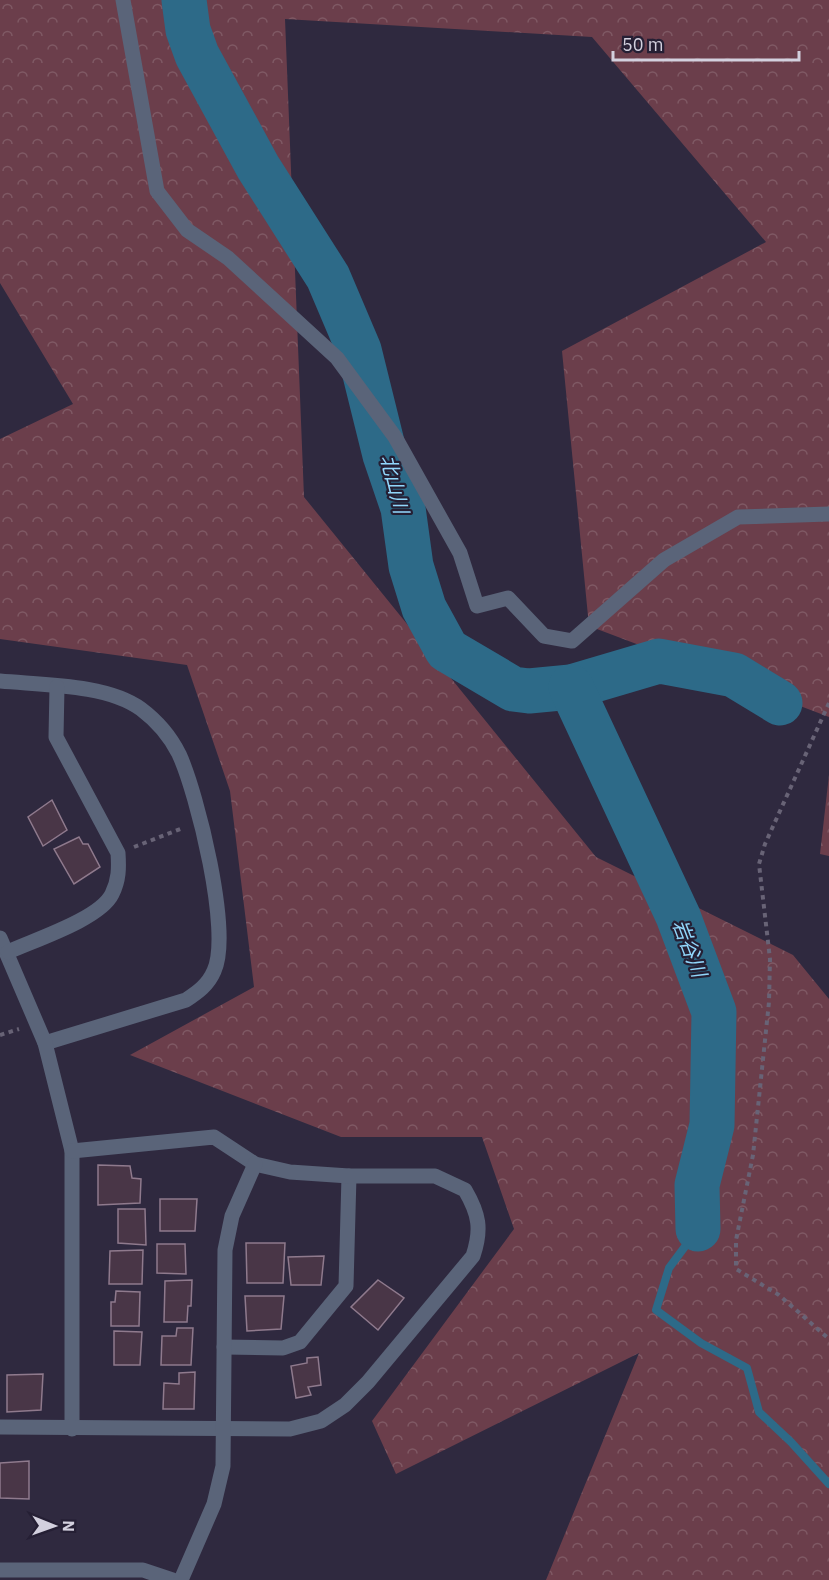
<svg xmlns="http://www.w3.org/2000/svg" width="829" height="1580" font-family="'IBM Plex Sans','Noto Sans JP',sans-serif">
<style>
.forest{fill:url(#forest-crowns)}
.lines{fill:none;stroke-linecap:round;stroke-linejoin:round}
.stream{stroke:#2d6a88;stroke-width:8}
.river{stroke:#2d6a88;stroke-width:45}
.building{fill:#493647;stroke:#8f7a8d;stroke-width:1.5}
.path{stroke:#686376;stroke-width:4;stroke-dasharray:4.5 4.5;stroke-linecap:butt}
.minor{stroke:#5a6479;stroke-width:15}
.labels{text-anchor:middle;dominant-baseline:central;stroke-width:4.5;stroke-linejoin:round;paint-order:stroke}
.water-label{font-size:20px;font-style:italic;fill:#91d6fb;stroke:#251f34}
</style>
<defs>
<pattern id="forest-crowns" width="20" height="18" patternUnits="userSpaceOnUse" patternTransform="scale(1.5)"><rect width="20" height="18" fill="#6b3e4b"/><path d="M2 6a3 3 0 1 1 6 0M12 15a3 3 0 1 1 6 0" fill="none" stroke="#7f5964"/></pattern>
</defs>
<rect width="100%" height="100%" fill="#2f293f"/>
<!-- forest -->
<g class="forest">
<path d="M0,0H829V717L589,626L562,351L766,242L592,37L285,19L304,497L596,857L793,955L829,999V1580H546L639,1353L396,1474L372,1421L514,1229L482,1137H341L130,1055L254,987L230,791L187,665L0,639V439L73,404L0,283Z"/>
<path d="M829,775V856L820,854Z"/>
</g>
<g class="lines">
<!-- stream -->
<path class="stream" d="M698,1229L669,1268L656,1310L701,1343L747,1368L759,1412L791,1442L829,1484"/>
<!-- river -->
<g class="river">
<path d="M184,0L188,30L197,55L258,167L328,277L359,350L385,455L403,508L411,566L424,608L447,650L513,689L529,691L571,687L659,661L734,675L780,703"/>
<path d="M571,687L678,916L714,1012L712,1125L697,1185L698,1229"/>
</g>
</g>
<!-- building -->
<g class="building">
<path d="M52,800L67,830L43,846L28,817Z"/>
<path d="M79,837L83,844H88L100,867L74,884L54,849Z"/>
<path d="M98,1165L130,1166L132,1178L141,1179L140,1203L98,1205Z"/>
<path d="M160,1199H197L195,1231H160Z"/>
<path d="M118,1209H145L146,1245L118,1243Z"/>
<path d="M246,1243H285L283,1283H247Z"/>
<path d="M157,1244H185L186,1274L157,1273Z"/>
<path d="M143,1250L142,1284H109L110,1251Z"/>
<path d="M324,1256L321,1285H291L288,1257Z"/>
<path d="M192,1280L191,1306H188L187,1322H164L165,1281Z"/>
<path d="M378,1280L404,1298L378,1330L351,1307Z"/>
<path d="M116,1291L140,1292L139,1326H111V1302H115Z"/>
<path d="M245,1296H284L281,1329L247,1331Z"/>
<path d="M177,1328H193L191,1365H161L162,1336H176Z"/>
<path d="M114,1331L142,1332L140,1365H114Z"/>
<path d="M318,1357L321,1385L308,1387L311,1395L296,1398L291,1366L307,1363V1358Z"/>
<path d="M195,1372L194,1409H163L164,1383L179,1384V1373Z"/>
<path d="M43,1374L41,1410L7,1412V1375Z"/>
<path d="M29,1461V1499L0,1498V1463Z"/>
</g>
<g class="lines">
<!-- path -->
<g class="path">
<path d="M829,703L765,844L759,864L770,959L769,1002L753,1155L736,1240V1269L779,1295L829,1339"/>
<path d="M134,847L183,828"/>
<path d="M0,1035L19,1029"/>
</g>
<!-- minor -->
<g class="minor">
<path d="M123,0L157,191L187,230L228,258L337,358L395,437L460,553L477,606L508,598L544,636L572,641L664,560L738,517L829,514"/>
<path d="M0,681C42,685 107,684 141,709C157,721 170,736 179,754C197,793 232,933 214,971C208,985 198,992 186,1000L45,1043"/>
<path d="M0,938L45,1043L72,1151V1429"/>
<path d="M8,952C34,940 100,919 112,894C119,880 119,868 118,853L56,737L57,687"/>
<path d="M224,1347L283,1348L300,1342L346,1286L349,1176"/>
<path d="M0,1427L290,1429L321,1421L345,1405L368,1382L473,1256C482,1229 479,1214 465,1190L435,1176H349L290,1172L255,1164L214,1137L72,1151"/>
<path d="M0,1570H143L173,1580"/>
<path d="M181,1580L214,1504L223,1466L225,1250L232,1216L255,1164"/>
</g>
</g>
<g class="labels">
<!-- water labels -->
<g class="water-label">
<text transform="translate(395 484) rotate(76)">北山川</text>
<text transform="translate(690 948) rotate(69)">岩谷川</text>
</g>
</g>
<!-- north arrow -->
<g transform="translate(54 1526) rotate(91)" stroke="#251f34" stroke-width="4.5" paint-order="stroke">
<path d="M0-4.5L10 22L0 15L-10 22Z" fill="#d3d0de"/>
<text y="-9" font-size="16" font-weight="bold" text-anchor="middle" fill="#d3d0de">N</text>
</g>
<!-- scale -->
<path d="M613 51v9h186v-9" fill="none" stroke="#d3d0de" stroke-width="3"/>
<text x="622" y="51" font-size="18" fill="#d3d0de" stroke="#251f34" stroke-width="4.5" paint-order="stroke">50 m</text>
</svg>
